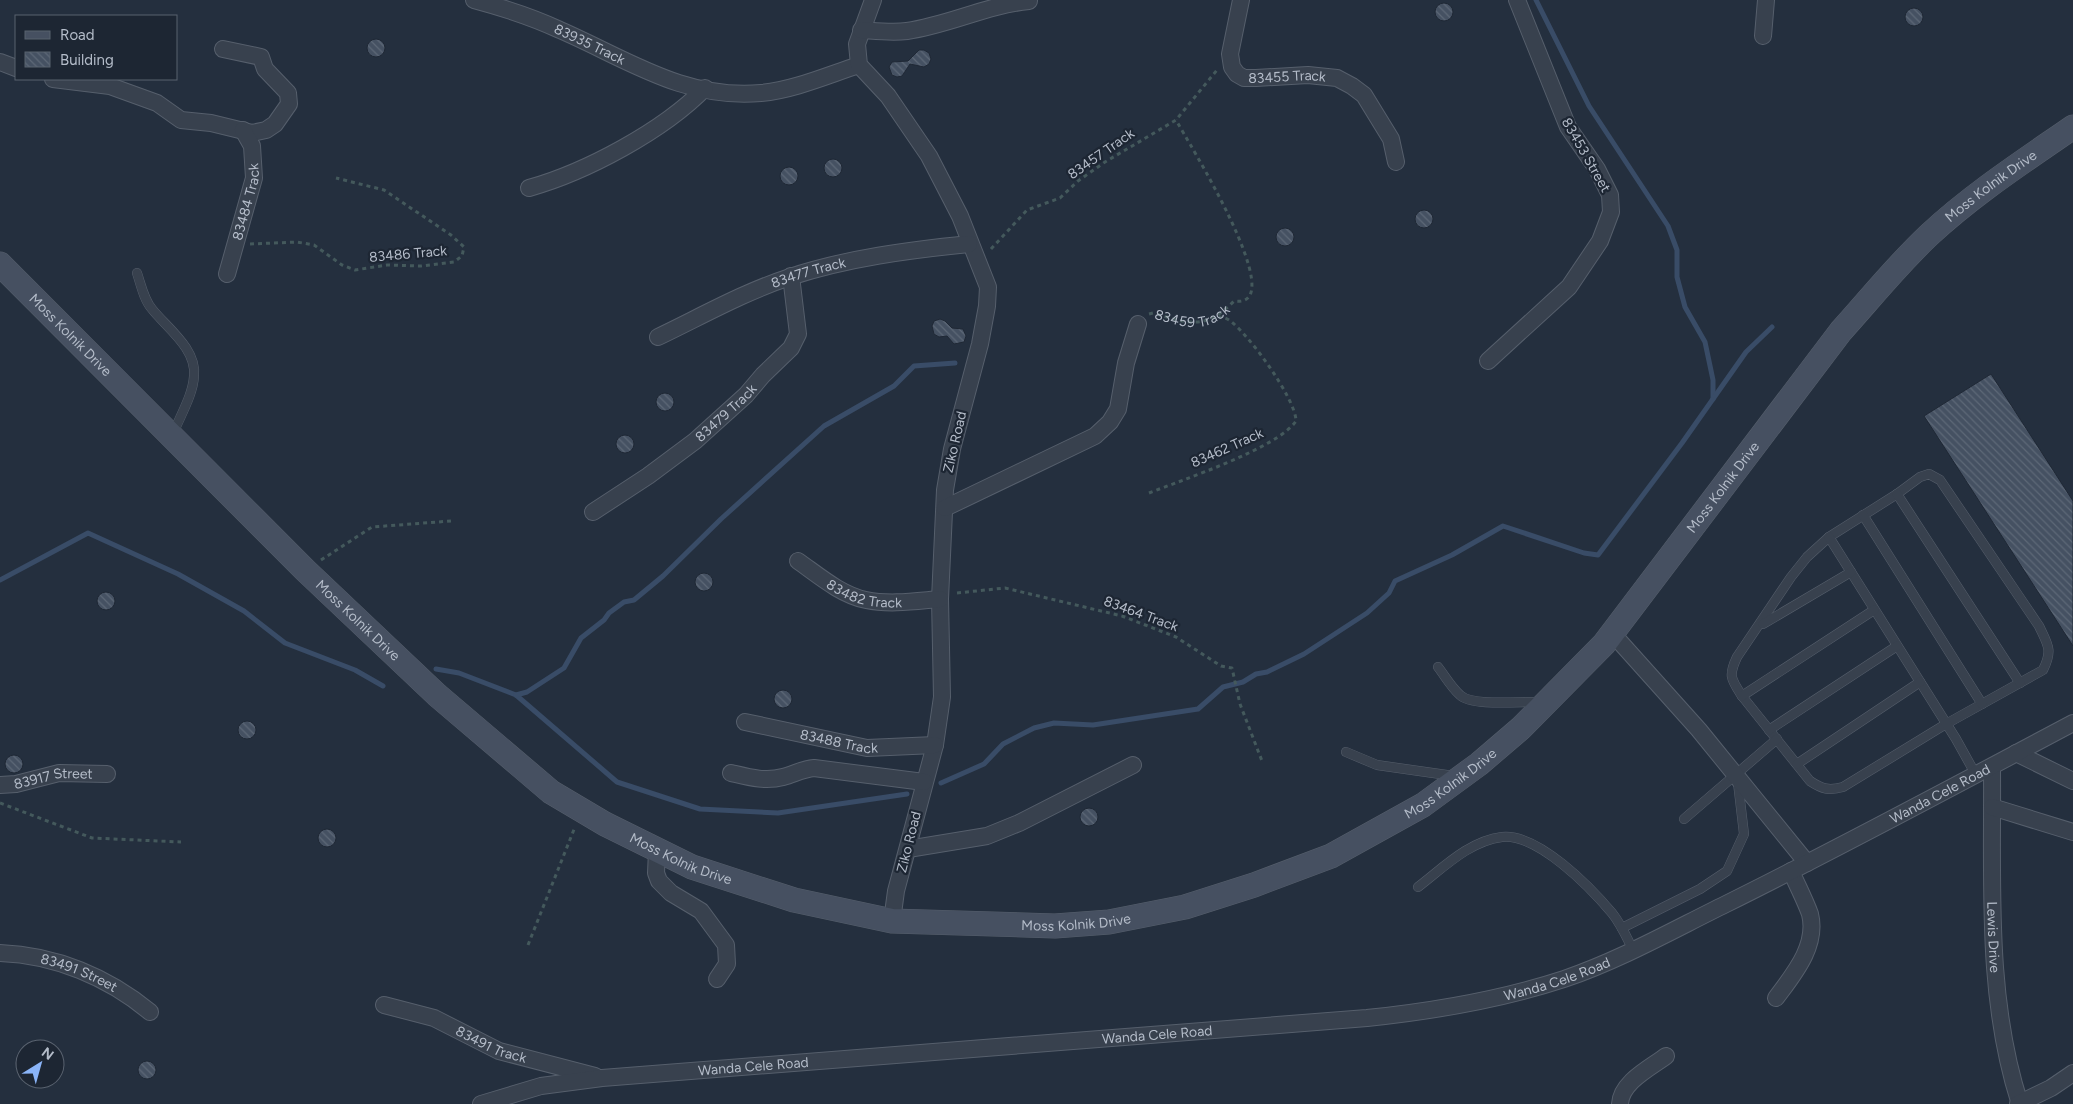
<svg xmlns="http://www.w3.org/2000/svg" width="2073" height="1104" font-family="Figtree,sans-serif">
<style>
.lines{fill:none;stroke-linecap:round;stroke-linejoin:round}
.stream{stroke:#394c67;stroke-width:5}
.building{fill:url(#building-back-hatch);stroke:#1f2835}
.service-casing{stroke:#565f6c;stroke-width:10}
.minor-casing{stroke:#565f6c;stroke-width:18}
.secondary-casing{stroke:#565f6c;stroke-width:25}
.path{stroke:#44595c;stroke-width:3;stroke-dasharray:4 4;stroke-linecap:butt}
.service{stroke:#38414e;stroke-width:9}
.minor{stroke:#38414e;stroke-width:16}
.secondary{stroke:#465061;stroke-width:24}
.labels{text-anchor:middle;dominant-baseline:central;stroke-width:4.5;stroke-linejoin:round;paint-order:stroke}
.street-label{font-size:14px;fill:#b4bcc9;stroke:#1d2633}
</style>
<defs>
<pattern id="building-back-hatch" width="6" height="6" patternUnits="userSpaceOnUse" patternTransform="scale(1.25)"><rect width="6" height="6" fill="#455162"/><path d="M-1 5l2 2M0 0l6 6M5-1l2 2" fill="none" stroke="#5d6877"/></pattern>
</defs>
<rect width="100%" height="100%" fill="#242f3e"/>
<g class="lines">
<!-- stream -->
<g class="stream">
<path d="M1536,0L1589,106L1668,226L1677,250V277L1685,307L1705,342L1713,380V399"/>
<path d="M0,580L88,533L178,574L244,611L285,643L355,670L383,686"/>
<path d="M436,669L459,673L516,695L617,782L700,809L778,813L907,794"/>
<path d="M516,695L527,692L564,668L581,638L604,620L609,613L624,602L634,600L663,576L721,519L824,426L894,386L914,366L955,363"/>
<path d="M941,783L984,764L1003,744L1034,728L1054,723L1093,725L1198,709L1223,687L1243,682L1256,674L1267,672L1304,654L1367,613L1389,593L1395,581L1452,555L1503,526L1584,553L1598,555L1682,443L1746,352L1772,327"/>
</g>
</g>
<!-- building -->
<g class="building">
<circle cx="1444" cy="12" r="9"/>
<circle cx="1914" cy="17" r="9"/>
<circle cx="376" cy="48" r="9"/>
<path d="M919,50H924L929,53L931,59L929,64L924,67L910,64L902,76L897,77L892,75L889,67L892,62L908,61Z"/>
<circle cx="833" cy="168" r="9"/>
<circle cx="789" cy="176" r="9"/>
<circle cx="1424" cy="219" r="9"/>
<circle cx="1285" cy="237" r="9"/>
<path d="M940,319L945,321L952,328L963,329L966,336L964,342L954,344L947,336L939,337L934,334L932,326L934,321Z"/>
<path d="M1991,374L2073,501V646L1924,416Z"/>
<circle cx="665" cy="402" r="9"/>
<circle cx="625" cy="444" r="9"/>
<circle cx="704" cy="582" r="9"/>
<circle cx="106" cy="601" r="9"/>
<circle cx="783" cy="699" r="9"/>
<circle cx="247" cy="730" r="9"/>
<circle cx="14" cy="764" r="9"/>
<circle cx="1089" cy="817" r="9"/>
<circle cx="327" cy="838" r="9"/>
<circle cx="147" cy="1070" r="9"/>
</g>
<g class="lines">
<!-- service casing -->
<g class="service-casing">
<g id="service">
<path d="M137,273C141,285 144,300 152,309C167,328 197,349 194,376C193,395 180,416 173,434"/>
<path d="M1929,474L1940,480L2039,626C2048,645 2053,650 2043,670L1946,724L1843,787C1829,791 1822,789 1810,781L1742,696C1731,679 1728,676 1737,657L1791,577L1807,557L1829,537L1897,494L1920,477Z"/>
<path d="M1897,494L2020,683"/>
<path d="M1863,515L1982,704"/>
<path d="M1829,537L1956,739L1976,775"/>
<path d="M1763,624L1851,572"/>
<path d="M1438,667C1445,676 1451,687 1460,695C1472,707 1524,701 1541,702"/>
<path d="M1742,696L1874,610"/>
<path d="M1769,730L1897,646"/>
<path d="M1346,752L1377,765L1454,776"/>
<path d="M1797,764L1920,682"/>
<path d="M1684,819L1777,739"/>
<path d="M1418,887C1443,868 1469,841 1502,837C1538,833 1591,888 1612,913C1621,924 1627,938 1633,950"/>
<path d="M1622,928L1700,889L1727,871L1744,834L1738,783"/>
</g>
</g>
<!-- minor casing -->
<g class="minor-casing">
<g id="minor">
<path id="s2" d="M474,0C504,8 532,17 560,30C627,59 684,100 761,93C794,90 828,75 859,65"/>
<path d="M873,0L857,44L859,65L888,96L929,156L960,216L988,287L987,306L980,344L952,449L945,490L940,599L942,697L935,745L896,891L892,921"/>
<path id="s3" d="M1241,0L1230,54L1232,67L1237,74L1244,78H1256L1308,75L1337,78L1352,86L1364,95L1391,139L1396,162"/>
<path d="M861,30C876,31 892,33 907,31C949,25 987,5 1029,1"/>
<path d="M1763,36L1766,0"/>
<path d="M0,62L16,68"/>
<path d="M53,79L110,86L157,103L181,120L211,123L252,133L266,130L275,124L289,104L288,93L265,69L261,57L223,49"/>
<path d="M529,188C586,172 663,131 705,88"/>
<path id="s4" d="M227,274L254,178L252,146L243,130"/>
<path id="s5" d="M658,337C702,316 744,292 790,277C847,258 910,250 969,244"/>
<path d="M1488,361L1569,287L1600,241L1611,212L1610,195L1597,169L1568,127L1517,0"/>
<path d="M945,508L1095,436L1110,422L1118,409L1126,363L1138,324"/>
<path id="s6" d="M593,512L648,476L695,441L746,395L763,375L791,348L798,334L791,276"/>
<path id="s7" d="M798,561C818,575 841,595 866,600C890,605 916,601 940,599"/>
<path d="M1612,633L1699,730L1807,863"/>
<path id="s8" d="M745,722L867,748L935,745"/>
<path d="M2016,753L2073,781"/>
<path id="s9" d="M1992,767C1993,879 1985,997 2020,1104"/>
<path d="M731,773C748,777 765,782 783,777C794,774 803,769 814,768L924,782"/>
<path id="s10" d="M0,785L16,784L59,773L107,774"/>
<path d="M1992,807L2073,832"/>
<path d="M908,849L987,836L1019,823L1133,765"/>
<path d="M657,851L656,873L659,881L671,893L701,911L726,945L727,964L717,979"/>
<path id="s11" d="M0,953C55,955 108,977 150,1012"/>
<path d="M1776,998C1793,975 1818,946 1810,914C1805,900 1797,885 1791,871"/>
<path id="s12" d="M384,1005L434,1018L499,1051L595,1076"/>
<path id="s13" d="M481,1104L541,1086L602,1078L1367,1018C1434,1011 1500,1000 1564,979C1620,960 1673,930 1726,904C1843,846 1958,784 2073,723"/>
<path d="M1620,1104C1621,1082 1650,1068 1666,1056"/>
<path d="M2018,1104L2051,1088L2073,1073"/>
</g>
</g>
<!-- secondary casing -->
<g class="secondary-casing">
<g id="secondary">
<path id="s14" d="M0,264L305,570L437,695L551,792L605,824L692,867L794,900L892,921L1055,926L1109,922L1185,907L1254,885L1331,856L1423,805L1479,764L1521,728L1604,644L1841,331C1870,299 1897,265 1929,235C1973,194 2024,161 2073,127"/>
</g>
</g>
<!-- path -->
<g class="path">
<path d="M250,244L297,242L314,245L342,265L355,270L387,265L421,266L454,262L462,256L464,247L451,235L384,190L336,178"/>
<path d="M991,249L1027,210L1060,198L1078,181L1105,162L1176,120L1217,70"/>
<path id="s1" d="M1149,314L1153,313C1190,324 1206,330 1234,301C1294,310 1185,137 1176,120"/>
<path d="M1149,493C1182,480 1278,448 1296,421C1296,399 1248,333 1229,320C1226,318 1223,317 1219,317"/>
<path d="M321,560L372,527L451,521"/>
<path d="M957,593L1005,588L1122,616L1176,637L1221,666L1232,668L1240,704L1262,761"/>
<path d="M0,803L92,838L181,842"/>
<path d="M528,945L575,827"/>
</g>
<!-- service -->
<use href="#service" class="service"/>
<!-- minor -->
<use href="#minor" class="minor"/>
<!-- secondary -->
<use href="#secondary" class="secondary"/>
</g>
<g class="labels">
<!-- street labels -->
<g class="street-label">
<text stroke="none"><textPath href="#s2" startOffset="124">83935 Track</textPath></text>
<text stroke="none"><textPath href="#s3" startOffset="128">83455 Track</textPath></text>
<text transform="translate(1101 154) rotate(-35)">83457 Track</text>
<text transform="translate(1586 155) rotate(60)">83453 Street</text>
<text stroke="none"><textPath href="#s14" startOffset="2530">Moss Kolnik Drive</textPath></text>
<text stroke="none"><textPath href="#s4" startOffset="75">83484 Track</textPath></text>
<text transform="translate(408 254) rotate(-5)">83486 Track</text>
<text stroke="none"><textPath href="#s5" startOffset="164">83477 Track</textPath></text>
<text stroke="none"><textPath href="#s1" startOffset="45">83459 Track</textPath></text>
<text stroke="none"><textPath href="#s14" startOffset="100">Moss Kolnik Drive</textPath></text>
<text stroke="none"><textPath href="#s6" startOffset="166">83479 Track</textPath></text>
<text transform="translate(955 442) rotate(-77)">Ziko Road</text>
<text transform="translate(1227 448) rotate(-24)">83462 Track</text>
<text stroke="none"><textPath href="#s14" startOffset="2125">Moss Kolnik Drive</textPath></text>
<text stroke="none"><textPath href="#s7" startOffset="76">83482 Track</textPath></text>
<text transform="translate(1141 614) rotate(20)">83464 Track</text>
<text stroke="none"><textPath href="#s14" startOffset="505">Moss Kolnik Drive</textPath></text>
<text stroke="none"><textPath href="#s8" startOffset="96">83488 Track</textPath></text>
<text stroke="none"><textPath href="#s10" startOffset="54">83917 Street</textPath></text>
<text stroke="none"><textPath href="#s14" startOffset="1720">Moss Kolnik Drive</textPath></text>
<text stroke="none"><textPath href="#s13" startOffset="1512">Wanda Cele Road</textPath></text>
<text transform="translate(909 842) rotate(-76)">Ziko Road</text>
<text stroke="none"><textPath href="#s14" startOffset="910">Moss Kolnik Drive</textPath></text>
<text stroke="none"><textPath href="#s14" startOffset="1315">Moss Kolnik Drive</textPath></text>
<text stroke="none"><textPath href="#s9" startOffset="170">Lewis Drive</textPath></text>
<text stroke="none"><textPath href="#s11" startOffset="82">83491 Street</textPath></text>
<text stroke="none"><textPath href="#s13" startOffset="1086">Wanda Cele Road</textPath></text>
<text stroke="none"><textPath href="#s13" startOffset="681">Wanda Cele Road</textPath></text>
<text stroke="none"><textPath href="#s12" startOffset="115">83491 Track</textPath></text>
<text stroke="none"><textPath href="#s13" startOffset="276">Wanda Cele Road</textPath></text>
</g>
</g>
<!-- legend -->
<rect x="15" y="15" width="162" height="65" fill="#1d2633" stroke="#59626f"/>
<rect x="25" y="31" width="25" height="8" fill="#465061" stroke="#59626f"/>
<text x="60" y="40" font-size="15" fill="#b4bcc9">Road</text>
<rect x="25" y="52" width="25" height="15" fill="url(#building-back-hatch)" stroke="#59626f"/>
<text x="60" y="65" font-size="15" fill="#b4bcc9">Building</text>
<!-- north arrow -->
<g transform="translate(40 1064) rotate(37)"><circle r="24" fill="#1d2633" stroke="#59626f"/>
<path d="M0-4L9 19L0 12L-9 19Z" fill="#8ab4f8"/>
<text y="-8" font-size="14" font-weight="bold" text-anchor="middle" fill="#b4bcc9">N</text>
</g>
</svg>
